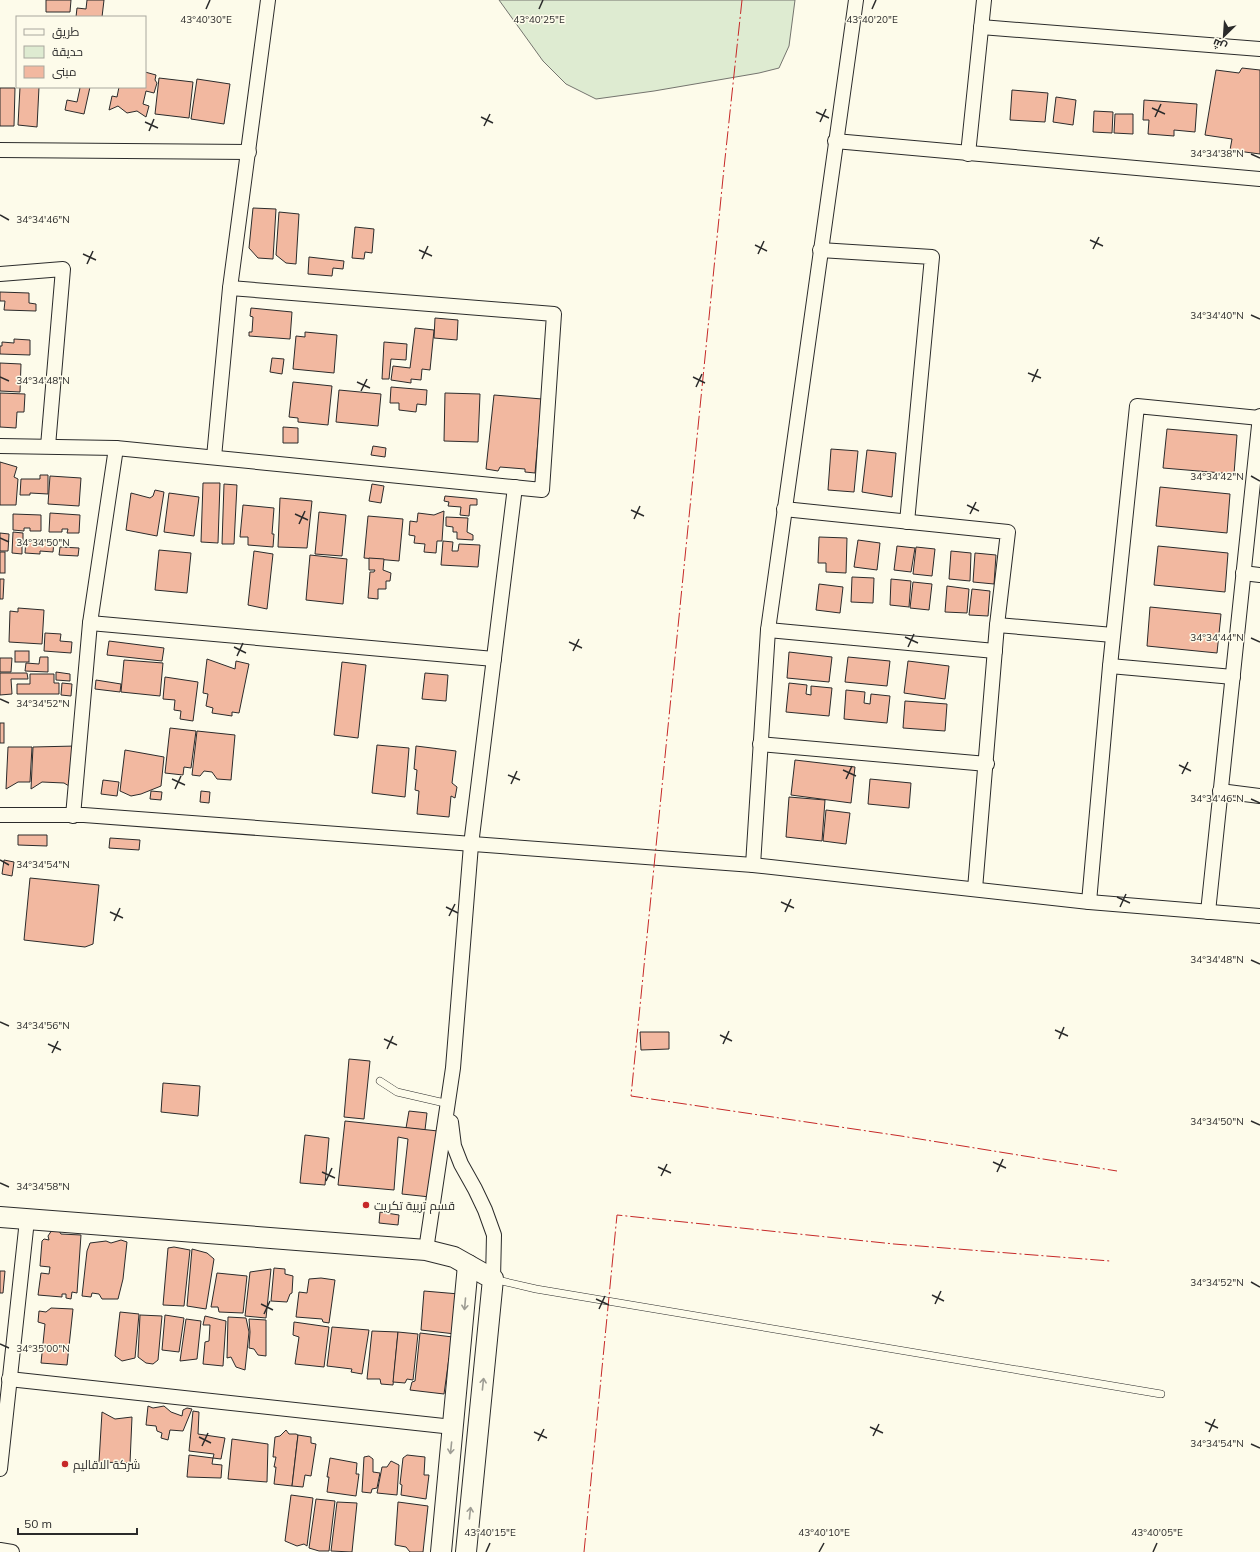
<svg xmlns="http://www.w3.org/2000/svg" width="1260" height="1552" font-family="Mulish,Cairo,sans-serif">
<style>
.green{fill:#deebd1;stroke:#74746e}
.building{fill:#f2b8a0;stroke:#2b2b2b}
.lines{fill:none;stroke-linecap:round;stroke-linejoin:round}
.lane-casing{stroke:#2b2b2b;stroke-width:8}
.street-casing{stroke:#2b2b2b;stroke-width:16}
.secondary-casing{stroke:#2b2b2b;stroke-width:22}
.lane{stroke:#fdfbea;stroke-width:7}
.street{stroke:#fdfbea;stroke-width:14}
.secondary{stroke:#fdfbea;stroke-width:20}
.power{stroke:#c62828;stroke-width:1;stroke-dasharray:14 3 2 3;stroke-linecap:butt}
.oneway{stroke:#9e9d94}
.ticks{fill:none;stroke:#2b2b2b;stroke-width:1.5}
.poi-dot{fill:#c62828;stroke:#fdfbea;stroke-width:1.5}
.labels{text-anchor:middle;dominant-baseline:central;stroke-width:3;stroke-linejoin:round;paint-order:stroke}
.poi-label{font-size:12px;fill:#2b2b2b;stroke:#fdfbea;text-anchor:start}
.ticks-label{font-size:10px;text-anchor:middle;fill:#2b2b2b;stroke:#fdfbea;stroke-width:3;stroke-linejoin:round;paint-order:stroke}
</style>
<rect width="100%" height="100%" fill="#fdfbea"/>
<!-- green -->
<path class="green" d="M499,0H795L789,46L779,68L759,73L654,91L596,99L566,84L543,61Z"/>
<!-- building -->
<g class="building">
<path d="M46,0H71L70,12H46Z"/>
<path d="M87,0H104L102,17H76L77,8L86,9Z"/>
<path d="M1242,68L1260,70V154L1230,150L1232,139L1205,135L1216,70L1239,73Z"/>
<path d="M145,72L156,75L155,80L157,83L154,93L146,91L143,104L149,106L146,117L137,111L127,113L118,106L109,110L112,96L117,97L119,87H145Z"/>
<path d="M159,78L193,82L189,118L155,114Z"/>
<path d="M197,79L230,84L224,124L191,119Z"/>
<path d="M20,87H39L37,127L18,125Z"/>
<path d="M76,87H90L84,114L65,110L67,100L77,102L80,88Z"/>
<path d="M0,88H15L14,126H0Z"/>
<path d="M1012,90L1048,93L1045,122L1010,120Z"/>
<path d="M1056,97L1076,100L1073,125L1053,122Z"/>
<path d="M1144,100L1197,104L1195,132L1174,130V136L1148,134L1149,120H1143Z"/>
<path d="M1094,111L1113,112L1112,133L1093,132Z"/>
<path d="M1115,114H1133V134L1114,133Z"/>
<path d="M253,208L276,209L273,259L258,258L249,248Z"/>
<path d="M279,212L299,214L296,264L286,263L276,255Z"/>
<path d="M355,227L374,229L372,253L365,252L364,259L352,258Z"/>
<path d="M309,257L344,261L343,269L333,268L332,276L308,274Z"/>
<path d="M0,292L29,293V303L36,304V311L4,310L5,301H0Z"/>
<path d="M251,308L292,312L290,339L249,336V332H252L253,317L250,316Z"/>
<path d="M435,318L458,320L457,340L434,338Z"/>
<path d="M415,328L434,330L430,370L422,369L421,380L411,379V383L391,380L393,366L410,368Z"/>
<path d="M305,332L337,335L334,373L293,369L296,336L305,337Z"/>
<path d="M14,339L30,340V355L0,354V346H2V342L14,343Z"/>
<path d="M384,342L407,344L406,360L391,359L389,379H382Z"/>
<path d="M272,358L284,359L282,374L270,372Z"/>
<path d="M0,363L21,364L20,392L0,391Z"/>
<path d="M293,382L332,386L328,425L298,422V418L289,417Z"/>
<path d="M391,387L427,390L426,405L417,404L416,412L399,410V403H390Z"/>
<path d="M339,390L381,394L378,426L336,422Z"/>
<path d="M0,393L25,394L24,412H17L16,428L0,427Z"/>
<path d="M445,393L480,394L478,442L444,441Z"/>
<path d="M494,395L542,399L535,473L525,472V469L500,467L498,471L486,469Z"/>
<path d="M283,427L298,428V443H283Z"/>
<path d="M1167,429L1237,435L1234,474L1163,468Z"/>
<path d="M373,446L386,448L385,457L371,455Z"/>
<path d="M831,449L858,451L854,492L828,490Z"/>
<path d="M867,450L896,453L892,497L862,492Z"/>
<path d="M0,462L17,467L14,477L18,479L16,505H0Z"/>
<path d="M40,475H48V494L30,493V495H20L21,479H40Z"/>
<path d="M50,476L81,478L79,506L48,504Z"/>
<path d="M203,483H220L218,543L201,542Z"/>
<path d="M224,484L237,485L234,544H222Z"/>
<path d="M372,484L384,486L381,503L369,501Z"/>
<path d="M1160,487L1230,494L1227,533L1156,526Z"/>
<path d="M155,490L164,492L157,536L126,530L131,493L150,498L153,496Z"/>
<path d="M169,493L199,497L194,536L164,532Z"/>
<path d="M445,496L477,499V505H470L469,516L460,515L461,507L448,506L449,502L444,501Z"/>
<path d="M280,498L312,501L307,548L278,547Z"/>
<path d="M243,505L274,508L272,534H274L273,547L248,545V537H240Z"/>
<path d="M444,511L442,541H437L436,553L424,552L425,544L414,543L415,536L409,535L410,521L417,522L418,513L434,515Z"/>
<path d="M319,512L346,515L342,556L315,554Z"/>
<path d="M50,513L80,515L79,533H67L68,529H62V532H49Z"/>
<path d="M13,514L41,515V531H30V528H24V531L13,530Z"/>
<path d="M368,516L403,519L399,561L364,558Z"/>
<path d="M446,517L468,518L467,532L473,535V540L457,539V532H453V527L446,526Z"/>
<path d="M13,532L23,533V542H19V544L22,545V554L12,553Z"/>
<path d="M0,533L9,534L8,551H0Z"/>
<path d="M819,537L847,538L846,573L826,572V563H818Z"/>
<path d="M26,539L54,541L53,552L40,551V554L25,553Z"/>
<path d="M858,540L880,543L877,570L854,567Z"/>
<path d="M443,541L453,542L452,551H458L459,544L480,545L478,567L441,565Z"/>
<path d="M897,546L915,548L911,572L894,570Z"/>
<path d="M1158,546L1228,553L1225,592L1154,585Z"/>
<path d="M60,547L79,548L78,556L59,555Z"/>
<path d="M916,547L935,549L932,576L913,574Z"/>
<path d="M159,550L191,553L187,593L155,590Z"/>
<path d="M254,551L273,554L267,609L248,605Z"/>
<path d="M951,551L971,553L970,581L949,579Z"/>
<rect x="0" y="552" width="5" height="21"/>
<path d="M975,553L996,555L994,584L973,582Z"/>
<path d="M310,555L347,559L343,604L306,600Z"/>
<path d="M369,558L384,559L383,570L391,573L390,581H386V589H378V599L368,598L370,572H374L375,570H369Z"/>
<path d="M852,577L874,578L873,603L851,602Z"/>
<path d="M0,579H4L3,599H0Z"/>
<path d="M891,579L911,581L909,607L890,605Z"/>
<path d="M913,582L932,584L929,610L910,608Z"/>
<path d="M819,584L843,587L840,613L816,610Z"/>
<path d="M947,586L969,589L967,613L945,612Z"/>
<path d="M972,589L990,591L988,616L969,615Z"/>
<path d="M1150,607L1221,614L1217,653L1147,646Z"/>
<path d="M18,608L44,610L42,644L9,642L10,611L18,612Z"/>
<path d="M45,633L61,634L60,641L72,642L71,653L44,651Z"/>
<path d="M109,641L164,648L162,661L107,655Z"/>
<rect x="15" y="651" width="14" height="11"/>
<path d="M789,652L832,657L829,682L787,678Z"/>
<path d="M40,657H48V672L25,671L26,663L39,664Z"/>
<path d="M848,657L890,661L887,686L845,682Z"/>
<path d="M0,658H12L11,672H0Z"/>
<path d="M207,659L235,669L236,661L249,664L239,713L232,712V716L212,713L213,708L206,706L208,694L203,693Z"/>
<path d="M124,660L163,663L160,696L121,692Z"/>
<path d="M908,661L949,666L945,699L904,693Z"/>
<path d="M342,662L366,665L358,738L334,735Z"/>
<path d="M56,672L70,674V681L56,680Z"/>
<path d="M0,673H27L28,679H11L12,694L0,695Z"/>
<path d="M425,673L448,675L446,701L422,699Z"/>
<path d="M30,674H54V683H59V694H17V684H30Z"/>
<path d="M165,677L198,682L193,721L180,719L181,711L174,710L175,700L163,699Z"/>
<path d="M96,680L121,684L120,692L95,689Z"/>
<path d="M62,683L72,684L71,696L61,695Z"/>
<path d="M789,683L807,685L806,694L811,695V686L832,688L829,716L786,712Z"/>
<path d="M846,690L865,692L864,703L870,704L871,694L890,696L887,723L844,719Z"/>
<path d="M905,701L947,704L945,731L903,728Z"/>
<rect x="0" y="723" width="4" height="20"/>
<path d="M170,728L196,731L191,768L184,767L183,775L165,773Z"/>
<path d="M197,731L235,735L231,780L217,779L212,772L204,771L200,776L192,775Z"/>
<path d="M377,745L409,748L405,797L372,793Z"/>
<path d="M76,746L74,789L64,783L42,782L31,789L33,747Z"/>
<path d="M416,746L456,751L452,783L457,787L455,798L451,796L449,817L417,814L419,791L415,790L417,770L414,769Z"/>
<path d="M8,747H32L30,782H18L6,789Z"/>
<path d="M125,750L164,757L161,786L141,794L131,796L120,791Z"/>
<path d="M795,760L855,767L851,803L791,795Z"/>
<path d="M870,779L911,783L909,808L868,804Z"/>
<path d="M103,780L119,782L117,796L101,794Z"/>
<path d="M151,791L162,792L161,800L150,799Z"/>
<path d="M201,791L210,792L209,803L200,802Z"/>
<path d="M789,797L825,800L822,841L786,837Z"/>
<path d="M826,810L850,813L846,844L823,841Z"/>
<path d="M18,835H47V846L18,845Z"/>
<path d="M110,838L140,840L139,850L109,848Z"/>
<path d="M4,860L14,862L12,876L2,874Z"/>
<path d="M30,878L99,885L93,944L85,947L24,940Z"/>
<path d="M640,1032H669V1049L641,1050Z"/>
<path d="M349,1059L370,1061L364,1119L344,1117Z"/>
<path d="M163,1083L200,1086L198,1116L161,1112Z"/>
<path d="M409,1111L427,1113L425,1130L406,1128Z"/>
<path d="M345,1121L438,1131L430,1197L402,1194L408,1139L398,1137L394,1190L338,1185Z"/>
<path d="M305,1135L329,1138L325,1185L300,1183Z"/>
<path d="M380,1212L399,1215L398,1225L379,1223Z"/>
<path d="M52,1230L59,1231L61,1234L81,1235L77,1293L72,1292L71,1299L66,1298V1294H62V1297L38,1295L41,1273L49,1274L50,1267L40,1266L42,1241L44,1239L49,1240L48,1236Z"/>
<path d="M121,1240L127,1242L123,1279L118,1299H102L99,1294L92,1293L91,1297L82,1296L87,1251L90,1243L106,1241L111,1243Z"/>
<path d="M174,1247L190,1250L184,1306L163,1305L168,1248Z"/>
<path d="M192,1249L207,1253L214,1259L206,1309L187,1306Z"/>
<path d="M274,1268L285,1269V1274L293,1276L292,1293L290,1294L287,1302L271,1301Z"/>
<path d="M271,1269L266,1318L245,1316L250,1272Z"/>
<path d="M0,1271H5L3,1293H0Z"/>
<path d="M217,1273L247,1276L243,1313L219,1312L218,1307H211Z"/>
<path d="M321,1278L335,1280L329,1323L323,1322L322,1319L296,1317L299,1292L307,1293L309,1279Z"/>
<path d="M424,1291L459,1294L455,1334L421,1330Z"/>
<path d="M51,1308L73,1309L67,1365L41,1363L45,1324L38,1322L39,1311L46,1312Z"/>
<path d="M120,1312L139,1314L135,1358L122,1361L115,1356Z"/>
<path d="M140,1315L162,1316L158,1360L153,1364L146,1363L138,1357Z"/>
<path d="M165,1315L184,1318L179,1352L162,1350Z"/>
<path d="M205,1316L226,1321L223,1366L203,1364L205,1342L209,1341L210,1325H203Z"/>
<path d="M228,1317L246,1318L249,1332L245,1370L236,1367L231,1357L227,1358Z"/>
<path d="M186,1319L201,1321L197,1359L180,1361Z"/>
<path d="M249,1319L266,1320V1356L258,1355L254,1349L249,1348L250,1332Z"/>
<path d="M294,1322L329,1327L324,1367L295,1364L299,1337L293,1335Z"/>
<path d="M332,1327L369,1330L362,1374L351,1372L352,1369L327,1366Z"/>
<path d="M372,1331L398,1332L393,1385L381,1384L380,1379H367Z"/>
<path d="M398,1332L418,1334L413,1380L407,1379L405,1383L393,1382Z"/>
<path d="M420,1333L461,1338L455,1359L449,1358L444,1394L410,1390L412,1382L415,1381Z"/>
<path d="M148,1406L153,1408L164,1406L171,1412L182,1416L183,1410L187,1408L192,1409L183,1431L170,1430L168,1440L161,1438L162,1433L157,1431L156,1426L146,1425Z"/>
<path d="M193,1411L199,1412L198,1434L225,1438L221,1459L213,1458L214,1454L189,1451Z"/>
<path d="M102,1412L115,1419L132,1417L130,1463L99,1462Z"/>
<path d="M286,1430L289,1434H296L298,1435L292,1486L274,1484L276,1467H274L276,1457H273L275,1437L280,1436Z"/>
<path d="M298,1435L311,1437V1443L316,1444L311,1476L305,1475L303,1487L292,1486Z"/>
<path d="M232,1439L268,1444L267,1482L228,1479Z"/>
<path d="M189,1455L213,1458L212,1464L222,1465L221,1478L187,1477Z"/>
<path d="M407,1455L425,1457L424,1475H429L426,1499L401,1495L402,1485L400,1484L403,1458Z"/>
<path d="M369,1456L373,1459V1472L380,1473L377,1488L372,1489L371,1493L362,1492L364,1457Z"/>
<path d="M330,1458L357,1463L356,1474H359L356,1496L327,1492L329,1477H327Z"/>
<path d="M391,1461L399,1465L397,1495L377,1493L382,1467H387Z"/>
<path d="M291,1495L313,1498L307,1546L304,1544L297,1546L285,1541Z"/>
<path d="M316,1499L335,1501L329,1551H319L309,1548Z"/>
<path d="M337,1502L357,1503L352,1552L331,1551Z"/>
<path d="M398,1502L428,1506L423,1552H410L406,1547L395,1545Z"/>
</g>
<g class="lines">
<!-- lane casing -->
<g class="lane-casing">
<g id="lane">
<path d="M380,1081L397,1092L449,1104"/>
<path d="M493,1279L536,1289L1161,1394"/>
</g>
</g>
<!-- street casing -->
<g class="street-casing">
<g id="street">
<path d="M981,27L1260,49"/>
<path d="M835,141L1260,179"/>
<path d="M0,150L249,152"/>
<path d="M968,154L984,0"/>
<path d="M820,250L932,257L907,522"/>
<path d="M0,274L63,269L48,446"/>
<path d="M0,446L116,448L542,490L554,314L230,288"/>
<path d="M214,457L230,288L268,0"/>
<path d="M784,509L1008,532L997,625L975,889"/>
<path d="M1243,573L1260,575"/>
<path d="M90,623L494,659"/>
<path d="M997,625L1113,635"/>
<path d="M768,630L995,651"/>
<path d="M1110,666L1233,677"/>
<path d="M760,744L987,764"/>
<path d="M1220,791L1260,796"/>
<path d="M0,815H84L753,865L1089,902L1260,916"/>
<path d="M73,816L90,623L116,448"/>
<path d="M753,865L768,630L856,0"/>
<path d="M1089,902L1110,666L1137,406L1260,418"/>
<path d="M1208,912L1260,416"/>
<path d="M451,1122L454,1146L461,1164L475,1189L485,1210L494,1235L493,1279"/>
<path d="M426,1250L453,1068L471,845L515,487"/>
<path d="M9,1379L453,1427"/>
<path d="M0,1469L27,1220"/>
<path d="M0,1550L12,1552"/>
</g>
</g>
<!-- secondary casing -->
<g class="secondary-casing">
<g id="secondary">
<path d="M0,1217L426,1250L454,1257L493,1279L466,1552"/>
<path d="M441,1552L468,1265"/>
</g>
</g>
<!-- lane -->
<use href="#lane" class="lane"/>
<!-- street -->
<use href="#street" class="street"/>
<!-- secondary -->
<use href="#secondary" class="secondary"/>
<!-- power -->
<g class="power">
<path d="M742,0L724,168L631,1096L901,1136L1117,1171"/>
<path d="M584,1552L617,1215L894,1244L1110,1261"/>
</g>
</g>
<!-- one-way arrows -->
<defs><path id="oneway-shaft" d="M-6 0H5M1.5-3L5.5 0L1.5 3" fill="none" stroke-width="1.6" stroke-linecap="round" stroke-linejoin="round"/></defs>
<g class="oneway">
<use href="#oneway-shaft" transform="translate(465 1304) rotate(95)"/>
<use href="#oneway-shaft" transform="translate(483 1384) rotate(-84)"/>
<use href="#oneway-shaft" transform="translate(451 1448) rotate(96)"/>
<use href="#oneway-shaft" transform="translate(470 1513) rotate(-84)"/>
</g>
<!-- ticks -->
<path class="ticks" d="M206,9L210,0M539,9L543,0M872,9L876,0M1152,108L1165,114M816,112L829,118M481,117L493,123M1155,117L1161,104M145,122L158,128M820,122L826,109M484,126L490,114M149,131L154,119M1251,154L1260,158M0,215L9,220M1090,240L1103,246M755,245L767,251M1093,249L1099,237M419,250L432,256M83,254L96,260M758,254L764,241M422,259L428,246M87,264L93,251M1251,315L1260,319M1028,373L1041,378M0,377L9,381M693,377L705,383M357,382L370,388M1032,382L1038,369M696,387L702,374M361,391L367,379M1251,476L1260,481M967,505L979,511M631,510L644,516M295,514L308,520M970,514L976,502M634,519L640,506M299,524L305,511M0,538L9,542M905,637L918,643M1251,638L1260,642M569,642L582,648M234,647L246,653M908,647L914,634M573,651L579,639M237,656L243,643M0,699L9,703M1179,765L1191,771M843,770L856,776M1182,774L1188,762M508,775L520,780M172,779L185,785M846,779L852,766M511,784L517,771M175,789L181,776M1251,799L1260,803M0,860L9,865M1117,897L1130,903M781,902L794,908M446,907L458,913M1120,907L1126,894M110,912L123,918M785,912L791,899M449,916L455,904M114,921L120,908M1251,960L1260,964M0,1022L9,1026M1055,1030L1068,1036M720,1035L732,1041M384,1039L397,1045M1059,1039L1064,1027M48,1044L61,1050M723,1044L729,1031M387,1049L393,1036M52,1053L58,1041M1251,1121L1260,1125M993,1162L1006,1168M658,1167L671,1173M322,1172L335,1178M997,1172L1003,1159M661,1176L667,1164M326,1181L332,1168M0,1183L9,1187M1251,1282L1260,1287M932,1295L944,1301M596,1299L609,1305M261,1304L273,1310M935,1304L941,1291M599,1309L605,1296M264,1314L270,1301M0,1344L9,1348M1205,1422L1218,1428M870,1427L883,1433M534,1432L547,1438M1209,1432L1215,1419M873,1436L879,1424M199,1437L211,1443M538,1441L544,1429M1251,1444L1260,1448M202,1446L208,1433M486,1552L490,1543M819,1552L824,1543M1153,1552L1157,1543"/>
<!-- markers -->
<g class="poi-dot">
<circle cx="366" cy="1205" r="4"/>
<circle cx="65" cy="1464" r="4"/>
</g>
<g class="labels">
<!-- poi labels -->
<g class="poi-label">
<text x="374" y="1205">قسم تربية تكريت</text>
<text x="73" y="1464">شركة الاقاليم</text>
</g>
</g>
<g class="ticks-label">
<text x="206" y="23">43°40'30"E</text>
<text x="539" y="23">43°40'25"E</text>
<text x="872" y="23">43°40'20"E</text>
<text x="1217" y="157">34°34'38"N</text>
<text x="43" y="223">34°34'46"N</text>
<text x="1217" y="319">34°34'40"N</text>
<text x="43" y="384">34°34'48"N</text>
<text x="1217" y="480">34°34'42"N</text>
<text x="43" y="546">34°34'50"N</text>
<text x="1217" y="641">34°34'44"N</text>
<text x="43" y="707">34°34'52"N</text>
<text x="1217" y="802">34°34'46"N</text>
<text x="43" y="868">34°34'54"N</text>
<text x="1217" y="963">34°34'48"N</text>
<text x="43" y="1029">34°34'56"N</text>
<text x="1217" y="1125">34°34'50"N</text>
<text x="43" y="1190">34°34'58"N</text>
<text x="1217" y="1286">34°34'52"N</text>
<text x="43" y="1352">34°35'00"N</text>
<text x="1217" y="1447">34°34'54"N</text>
<text x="490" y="1536">43°40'15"E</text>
<text x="824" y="1536">43°40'10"E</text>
<text x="1157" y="1536">43°40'05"E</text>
</g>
<!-- legend -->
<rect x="16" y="16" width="130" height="72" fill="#fdfbea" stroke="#a9a89e"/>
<rect x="24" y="29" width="20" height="6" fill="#fdfbea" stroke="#a9a89e"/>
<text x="52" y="36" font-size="12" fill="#2b2b2b">طريق</text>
<rect x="24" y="46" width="20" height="12" fill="#deebd1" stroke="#a9a89e"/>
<text x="52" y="56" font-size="12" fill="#2b2b2b">حديقة</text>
<rect x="24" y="66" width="20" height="12" fill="#f2b8a0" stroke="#a9a89e"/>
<text x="52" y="76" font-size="12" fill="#2b2b2b">مبنى</text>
<!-- north arrow -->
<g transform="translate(1224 36) rotate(205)" stroke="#fdfbea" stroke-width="3" paint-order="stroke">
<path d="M0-3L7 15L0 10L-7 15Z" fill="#2b2b2b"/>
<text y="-6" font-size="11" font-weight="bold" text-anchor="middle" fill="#2b2b2b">ش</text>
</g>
<!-- scale -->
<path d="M18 1528v6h119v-6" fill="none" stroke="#2b2b2b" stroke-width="2"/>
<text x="24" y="1528" font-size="12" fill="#2b2b2b" stroke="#fdfbea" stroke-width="3" paint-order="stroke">50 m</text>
</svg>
